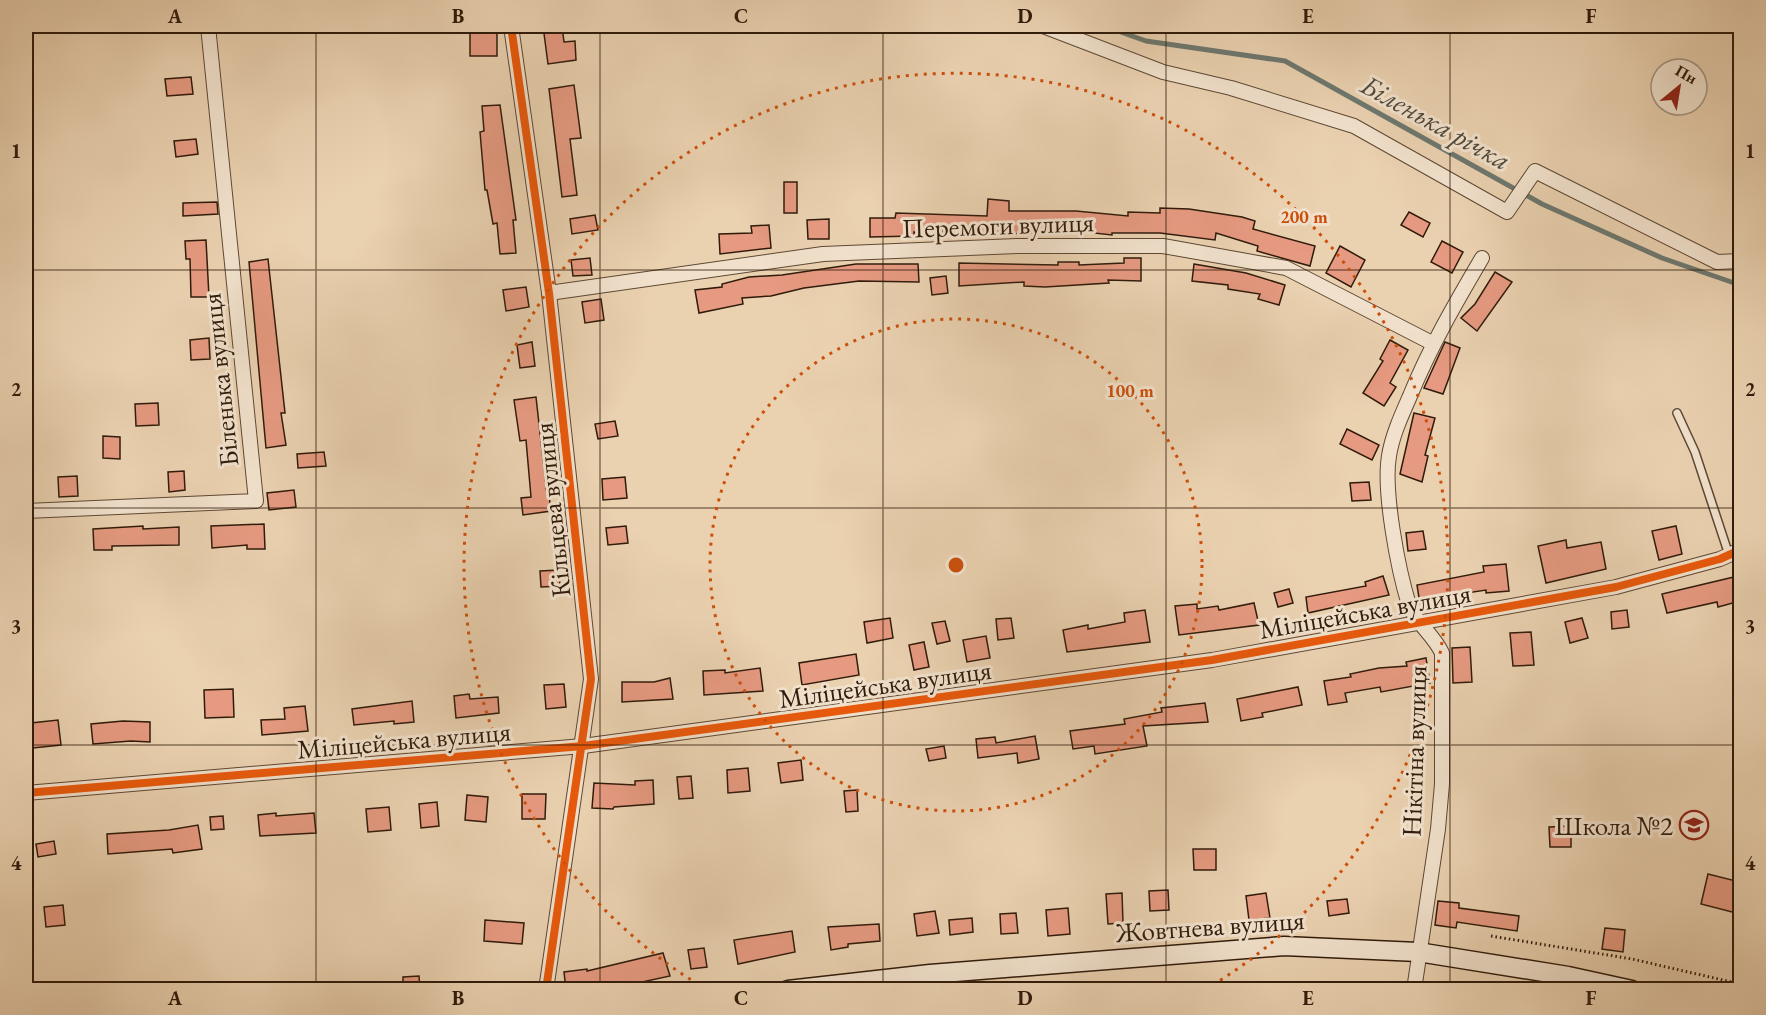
<svg xmlns="http://www.w3.org/2000/svg" width="1766" height="1015" font-family="'EB Garamond',serif">
<style>
.lines{fill:none;stroke-linecap:round;stroke-linejoin:round}
.stream{stroke:#6e786f;stroke-width:5}
.building{fill:#e69a81;stroke:#301b0b;stroke-width:1.5}
.lane-casing{stroke:#5e4834;stroke-width:10}
.street-casing{stroke:#5e4834;stroke-width:16}
.secondary-casing{stroke:#301b0b;stroke-width:21}
.path{stroke:#301b0b;stroke-width:3;stroke-dasharray:1.5 3;stroke-linecap:butt}
.lane{stroke:#f1e1cc;stroke-width:7}
.street{stroke:#f1e1cc;stroke-width:14}
.secondary{stroke:#f1e1cc;stroke-width:18}
.cycleway-casing{stroke:#f1e1cc;stroke-width:11}
.cycleway{stroke:#e8590c;stroke-width:8}
.grid{fill:none;stroke:#301b0b;stroke-width:1.5;stroke-opacity:0.55}
.ring{fill:none;stroke:#cc500c;stroke-width:3;stroke-dasharray:3 6}
.labels{text-anchor:middle;dominant-baseline:central;stroke-width:6;stroke-linejoin:round;paint-order:stroke}
.street-label{font-size:27px;fill:#301b0b;stroke:#f1e1cc}
.poi-label{font-size:27px;fill:#301b0b;stroke:#f1e1cc;text-anchor:end}
.water-label{font-size:28px;font-style:italic;fill:#4f4a3d;stroke:#f1e1cc}
.centre{fill:#cc500c;stroke:#f1e1cc;stroke-width:3}
.ring-label{font-size:18px;text-anchor:middle;font-weight:bold;fill:#cc500c;stroke:#f1e1cc;stroke-width:6;stroke-linejoin:round;paint-order:stroke}
.neatline{fill:none;stroke:#301b0b;stroke-width:2}
.grid-label{font-size:20px;text-anchor:middle;font-weight:bold;fill:#301b0b}
</style>
<rect width="100%" height="100%" fill="#ead1b0"/>
<filter id="stains"><feTurbulence type="fractalNoise" baseFrequency=".00333" numOctaves="4"/><feColorMatrix values="0 0 0 0 .2 0 0 0 0 .09 0 0 0 0 .02 0 0 0 .5 -.17"/></filter>
<radialGradient id="worn" r=".72"><stop offset=".6" stop-color="#630" stop-opacity="0"/><stop offset="1" stop-color="#630" stop-opacity=".3"/></radialGradient>
<g class="lines">
<!-- stream -->
<path class="stream" d="M1104,26L1146,41L1285,61L1542,204L1662,258L1740,285"/>
</g>
<!-- building -->
<g class="building">
<path d="M543,26H562L564,42L575,41L576,60L548,64Z"/>
<rect x="470" y="31" width="27" height="25"/>
<path d="M191,77L193,94L167,96L165,79Z"/>
<path d="M574,85L581,138L570,139L577,195L562,197L549,89Z"/>
<path d="M500,105L516,220H513L516,253L500,254L497,223L493,224L487,190H485L480,132L484,131L482,106Z"/>
<path d="M196,139L198,154L176,157L174,141Z"/>
<rect x="784" y="182" width="13" height="31"/>
<path d="M988,199L1009,201V211H1076L1128,216V212L1160,213V208L1189,209L1242,217L1255,221L1253,229L1315,246L1310,266L1257,251L1258,246L1216,233L1215,240L1160,233H1112V235L1076,231L1007,234L943,230V234L914,232V236L870,237V218H895L896,213L987,216Z"/>
<path d="M217,202L218,214L183,216V203Z"/>
<path d="M1409,212L1430,223L1423,237L1401,225Z"/>
<path d="M595,215L598,230L572,234L570,219Z"/>
<path d="M829,219V239H808L807,220Z"/>
<path d="M769,225L771,248L720,254L719,234L752,233L751,226Z"/>
<path d="M206,240L209,297H191L190,259H186L185,241Z"/>
<path d="M1442,241L1463,252L1452,273L1431,262Z"/>
<path d="M1340,246L1365,260L1351,287L1326,273Z"/>
<path d="M590,258L592,275L573,276L571,260Z"/>
<path d="M1124,258H1141V281L1108,280L1109,283L1045,287L1024,286V282L959,286V263L1058,265V262H1079V265L1124,263Z"/>
<path d="M268,259L285,413H281L286,445L266,448L249,262Z"/>
<path d="M856,264H918L919,282L859,281L804,288L771,296L742,298L743,304L699,313L695,290L722,287V284L749,277L782,275Z"/>
<path d="M1194,264L1246,273L1285,285L1279,305L1258,299L1260,294L1228,289V285L1192,281Z"/>
<path d="M1495,272L1512,282L1477,331L1461,318L1475,304Z"/>
<path d="M946,276L948,293L932,295L930,278Z"/>
<path d="M526,287L529,307L506,311L503,290Z"/>
<path d="M601,299L604,320L585,323L582,302Z"/>
<path d="M209,338L210,359L191,360L190,340Z"/>
<path d="M1390,340L1408,350L1390,383L1396,387L1384,406L1363,393L1383,361L1380,359Z"/>
<path d="M532,342L535,366L520,368L517,345Z"/>
<path d="M1445,342L1460,348L1443,394L1424,388Z"/>
<path d="M536,397L547,495H549L551,511L523,515L521,498L531,497L526,440L520,441L514,400Z"/>
<path d="M158,403L159,425L136,426L135,404Z"/>
<path d="M1414,413L1435,418L1425,455L1428,456L1422,482L1400,474Z"/>
<path d="M615,421L618,436L598,439L595,424Z"/>
<path d="M1347,429L1379,445L1372,460L1340,444Z"/>
<path d="M103,436L120,437V459L103,458Z"/>
<path d="M324,452L326,466L298,468L297,454Z"/>
<path d="M184,471L185,490L169,492L168,472Z"/>
<path d="M77,476L78,496L59,497L58,477Z"/>
<path d="M625,477L627,498L603,500L602,479Z"/>
<path d="M1369,482L1371,500L1352,501L1350,483Z"/>
<path d="M294,490L296,507L269,510L267,493Z"/>
<path d="M264,524L265,549H247V545L212,548L211,526Z"/>
<path d="M143,526V529L179,527V545L112,546V550H94L93,529Z"/>
<path d="M626,526L628,543L608,545L606,528Z"/>
<path d="M1676,526L1682,554L1659,560L1652,531Z"/>
<path d="M1423,531L1426,549L1408,551L1406,533Z"/>
<path d="M1566,540L1567,548L1601,542L1606,569L1546,583L1538,546Z"/>
<path d="M1506,564L1509,591L1486,593V590L1439,597L1440,601L1420,604L1417,585L1484,572L1483,566Z"/>
<path d="M559,570L560,586L541,587L540,571Z"/>
<path d="M1383,576L1389,595L1308,613L1306,597L1366,586L1365,582Z"/>
<path d="M1734,577L1740,601L1718,607L1717,602L1667,613L1662,594Z"/>
<path d="M1289,589L1293,603L1278,607L1274,593Z"/>
<path d="M1254,603L1259,625L1179,635L1175,606L1197,604V609L1218,606L1219,610Z"/>
<path d="M1145,610L1150,642L1067,652L1063,630L1088,625V629L1125,622L1124,613Z"/>
<path d="M1627,610L1629,627L1612,629L1611,612Z"/>
<path d="M890,618L893,638L867,643L864,622Z"/>
<path d="M1011,618L1014,638L998,640L996,619Z"/>
<path d="M1582,618L1588,638L1570,643L1565,622Z"/>
<path d="M945,621L950,641L937,644L932,623Z"/>
<path d="M1531,632L1534,665L1513,666L1510,633Z"/>
<path d="M986,636L990,658L967,662L963,640Z"/>
<path d="M924,642L929,667L914,670L909,645Z"/>
<path d="M1470,647L1472,682L1453,683L1452,648Z"/>
<path d="M856,654L859,675L802,685L799,663Z"/>
<path d="M1426,658L1430,683L1381,692L1380,687L1345,693L1347,702L1328,705L1324,681L1351,677L1350,674L1379,668L1407,666L1406,662Z"/>
<path d="M760,668L763,691L704,695L703,671L725,670V673Z"/>
<path d="M670,678L673,699L622,702V682H654Z"/>
<path d="M564,684L566,707L546,709L544,685Z"/>
<path d="M1298,687L1302,705L1262,713L1263,717L1241,721L1237,699Z"/>
<path d="M233,689L234,717L205,718L204,690Z"/>
<path d="M469,694L470,699L498,697L499,713L456,718L454,696Z"/>
<path d="M412,701L414,722L394,724V721L354,725L352,709Z"/>
<path d="M1205,703L1208,722L1143,726L1147,746L1095,754L1094,746L1073,749L1070,731L1125,724L1124,719L1162,712L1161,708Z"/>
<path d="M305,706L308,731L262,735L261,720L285,719L284,708Z"/>
<path d="M58,720L61,745L33,748L31,723Z"/>
<path d="M123,721L150,722V742L131,741L93,744L91,724Z"/>
<path d="M1035,736L1039,759L1018,763L1017,753L978,758L976,739L995,737L996,743Z"/>
<path d="M944,746L946,758L929,761L926,749Z"/>
<path d="M801,760L803,780L781,783L778,763Z"/>
<path d="M748,768L750,791L728,793L727,770Z"/>
<path d="M691,776L693,798L679,799L677,777Z"/>
<path d="M653,780L654,804L614,807L613,809L592,808L594,783L635,785V781Z"/>
<path d="M857,790L858,811L846,812L844,791Z"/>
<path d="M522,794H546L545,819H522Z"/>
<path d="M467,795L488,797L486,822L465,820Z"/>
<path d="M437,802L439,826L421,828L419,804Z"/>
<path d="M389,807L391,830L368,832L366,809Z"/>
<path d="M276,813V816L314,813L316,833L260,836L258,815Z"/>
<path d="M223,816L224,829L211,830L210,817Z"/>
<path d="M198,825L202,849L173,853L172,849L108,854L107,834L169,830Z"/>
<path d="M1571,826V847H1550L1549,827Z"/>
<path d="M54,841L56,854L38,857L36,844Z"/>
<path d="M1193,849H1216V870H1194Z"/>
<path d="M1708,874L1740,882V914L1701,904Z"/>
<path d="M1168,890L1169,910L1150,911L1149,891Z"/>
<path d="M1122,893L1123,923L1108,924L1106,894Z"/>
<path d="M1266,893L1270,918L1249,920L1246,896Z"/>
<path d="M1347,899L1349,913L1329,916L1327,901Z"/>
<path d="M1438,901L1459,903V908L1519,916L1517,931L1457,922L1456,928L1435,925Z"/>
<path d="M63,905L65,925L46,927L44,907Z"/>
<path d="M1068,908L1070,934L1048,936L1046,910Z"/>
<path d="M935,911L939,933L917,936L914,914Z"/>
<path d="M1016,913L1018,933L1001,934L1000,914Z"/>
<path d="M972,918L973,932L950,935L949,920Z"/>
<path d="M485,920L524,923L522,944L484,941Z"/>
<path d="M879,924L880,941L848,944V947L831,950L828,927Z"/>
<path d="M1605,928L1625,930L1623,952L1602,949Z"/>
<path d="M792,931L795,952L738,964L734,940Z"/>
<path d="M704,948L707,967L691,969L688,950Z"/>
<path d="M663,953L670,976L605,990H566L564,972L587,969V971Z"/>
<path d="M419,976L420,990H403V977Z"/>
</g>
<g class="lines">
<!-- lane casing -->
<g class="lane-casing">
<path id="lane" d="M1677,413L1695,452L1729,555"/>
</g>
<!-- street casing -->
<g class="street-casing">
<g id="street">
<path d="M511,26L549,293L591,679L546,990"/>
<path d="M1043,26L1163,72L1231,88L1354,126L1507,212L1535,171L1717,262L1740,261"/>
<path d="M549,293L823,254L1017,246H1163L1286,268L1432,343"/>
<path d="M26,511L256,501L208,26"/>
<path d="M26,793L583,746L1212,660L1616,587L1720,559L1740,550"/>
<path d="M1414,990L1438,829L1442,784V653C1434,635 1415,622 1409,605C1398,569 1383,491 1389,456C1392,436 1402,414 1410,396C1430,347 1455,304 1482,258"/>
</g>
</g>
<!-- secondary casing -->
<g class="secondary-casing">
<path id="secondary" d="M788,990L930,974L1284,946L1418,952L1568,976L1632,990"/>
</g>
<!-- path -->
<path class="path" d="M1491,936L1632,959L1740,984"/>
<!-- lane -->
<use href="#lane" class="lane"/>
<!-- street -->
<use href="#street" class="street"/>
<!-- secondary -->
<use href="#secondary" class="secondary"/>
<!-- cycleway casing -->
<g class="cycleway-casing">
<g id="cycleway">
<path d="M511,26L549,293L591,679L546,990"/>
<path d="M26,793L583,746L1212,660L1616,587L1720,559L1740,550"/>
</g>
</g>
<!-- cycleway -->
<use href="#cycleway" class="cycleway"/>
</g>
<!-- grid -->
<path class="grid" d="M316,26V990M600,26V990M883,26V990M1166,26V990M1450,26V990M26,270H1740M26,508H1740M26,745H1740"/>
<!-- distance rings -->
<g class="ring">
<circle cx="956" cy="565" r="246"/>
<path d="M706 989A492 492 0 1 1 1206 989"/>
</g>
<!-- icons -->
<defs>
<g id="school-ring" transform="scale(1.5)"><circle r="9.5" fill="#f1e1cc" stroke="#8f2418" stroke-width="1.5"/><path d="M0-5L7-2L0 1L-7-2ZM-4 1L0 2.5L4 1V4Q0 6-4 4Z" fill="#8f2418"/></g>
</defs>
<g fill-rule="evenodd">
<use href="#school-ring" x="1694" y="825"/>
</g>
<g class="labels">
<!-- street labels -->
<g class="street-label">
<text transform="translate(998 225) rotate(-2)">Перемоги вулиця</text>
<text transform="translate(220 380) rotate(-96)">Біленька вулиця</text>
<text transform="translate(552 510) rotate(-96)">Кільцева вулиця</text>
<text transform="translate(1365 611) rotate(-10)">Міліцейська вулиця</text>
<text transform="translate(885 684) rotate(-8)">Міліцейська вулиця</text>
<text transform="translate(404 740) rotate(-5)">Міліцейська вулиця</text>
<text transform="translate(1414 751) rotate(-88)">Нікітіна вулиця</text>
<text transform="translate(1210 926) rotate(-4)">Жовтнева вулиця</text>
</g>
<!-- poi labels -->
<g class="poi-label">
<text x="1673" y="825">Школа №2</text>
</g>
<!-- water labels -->
<g class="water-label">
<text transform="translate(1436 122) rotate(29)">Біленька річка</text>
</g>
</g>
<circle cx="956" cy="565" r="9" class="centre"/>
<g class="ring-label">
<text x="1304" y="223">200 m</text>
<text x="1130" y="397">100 m</text>
</g>
<!-- margin -->
<rect width="1766" height="1015" fill="none" stroke="#ead1b0" stroke-width="66"/>
<!-- north arrow -->
<g transform="translate(1679 87) rotate(30)"><circle r="28" fill="#f1e1cc" stroke="#a4927f" stroke-width="1.5"/>
<path d="M0-4.5L10 22L0 15L-10 22Z" fill="#8f2418"/>
<text y="-9" font-size="16" font-weight="bold" text-anchor="middle" fill="#301b0b">Пн</text>
</g>
<rect x="33" y="33" width="1700" height="949" class="neatline"/>
<g class="grid-label">
<text x="175" y="23">A</text>
<text x="458" y="23">B</text>
<text x="741" y="23">C</text>
<text x="1025" y="23">D</text>
<text x="1308" y="23">E</text>
<text x="1591" y="23">F</text>
<text x="16" y="158">1</text>
<text x="1750" y="158">1</text>
<text x="16" y="396">2</text>
<text x="1750" y="396">2</text>
<text x="16" y="633">3</text>
<text x="1750" y="633">3</text>
<text x="16" y="870">4</text>
<text x="1750" y="870">4</text>
<text x="175" y="1005">A</text>
<text x="458" y="1005">B</text>
<text x="741" y="1005">C</text>
<text x="1025" y="1005">D</text>
<text x="1308" y="1005">E</text>
<text x="1591" y="1005">F</text>
</g>
<rect width="100%" height="100%" filter="url(#stains)"/>
<rect width="100%" height="100%" fill="url(#worn)"/>
</svg>
